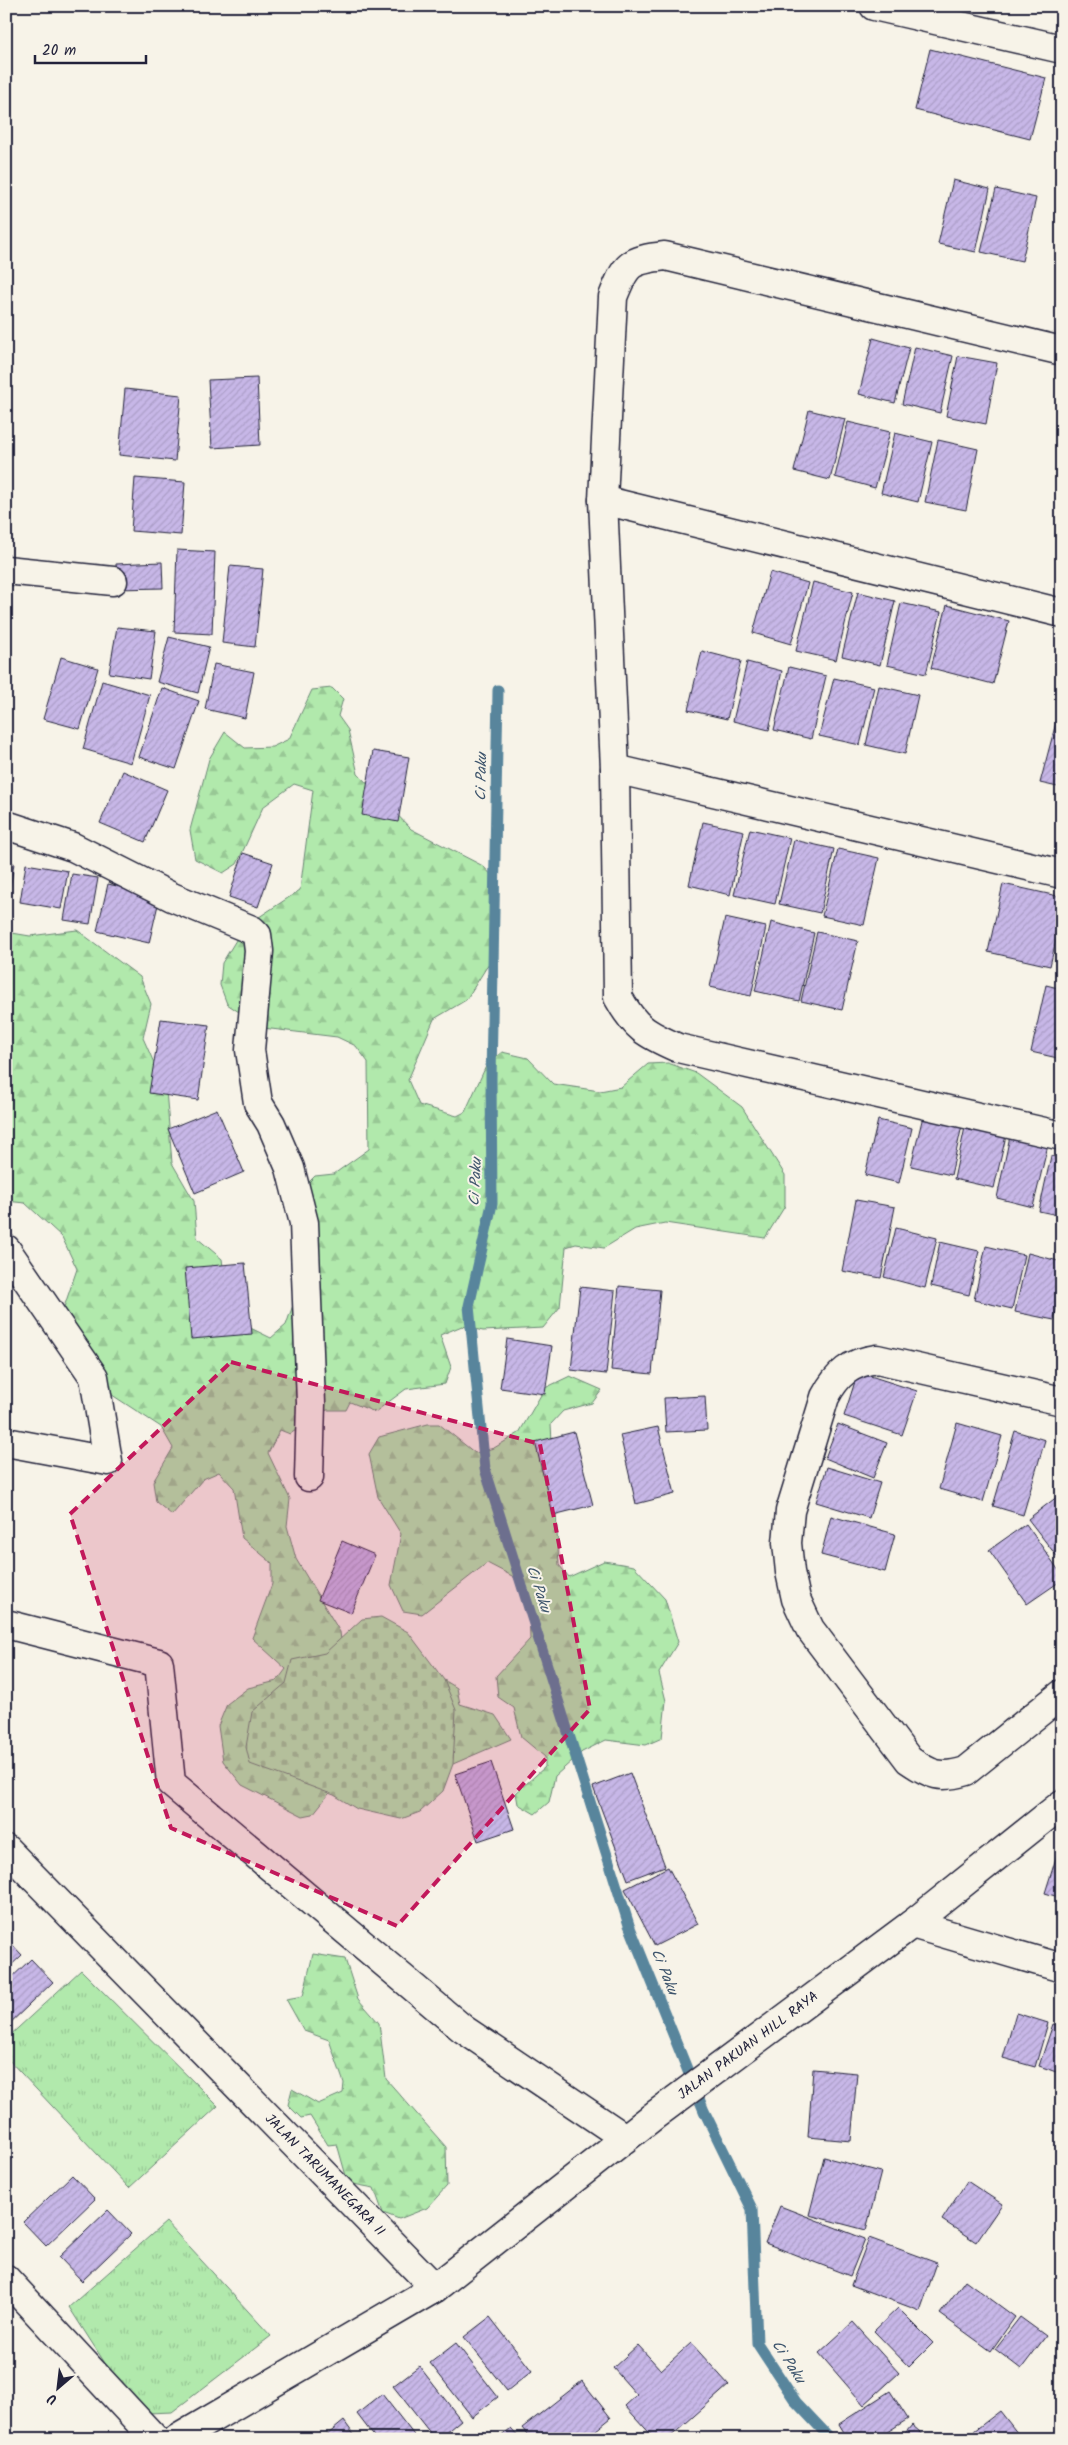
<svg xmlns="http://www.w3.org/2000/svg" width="1068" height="2445" font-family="Kalam,sans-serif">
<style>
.grass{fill:url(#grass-tufts);stroke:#6a8674}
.forest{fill:url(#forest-firs);stroke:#6a8674}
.cemetery{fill:url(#cemetery-stones);stroke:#6a8674}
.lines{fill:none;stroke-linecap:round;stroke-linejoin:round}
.stream{stroke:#59859c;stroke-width:11}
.building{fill:url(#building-hatch);stroke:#22223b}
.street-casing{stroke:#22223b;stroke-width:31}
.street{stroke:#f7f3e8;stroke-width:28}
.marked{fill:#c2185b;fill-opacity:0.2;stroke:#c2185b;stroke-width:4;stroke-dasharray:10 6;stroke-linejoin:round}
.labels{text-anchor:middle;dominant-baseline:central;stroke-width:4;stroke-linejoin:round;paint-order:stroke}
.street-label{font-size:14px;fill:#22223b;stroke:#f7f3e8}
.water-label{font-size:15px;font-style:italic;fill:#3d546c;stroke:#f7f3e8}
</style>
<defs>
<pattern id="grass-tufts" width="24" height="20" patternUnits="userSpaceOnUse" patternTransform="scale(1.25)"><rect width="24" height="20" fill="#b1e9ac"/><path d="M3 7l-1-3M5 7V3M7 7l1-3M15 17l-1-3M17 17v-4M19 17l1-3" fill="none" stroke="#98c895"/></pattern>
<pattern id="forest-firs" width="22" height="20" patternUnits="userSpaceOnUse" patternTransform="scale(1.25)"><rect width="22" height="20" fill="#b1e9ac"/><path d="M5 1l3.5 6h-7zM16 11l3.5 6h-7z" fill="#98c895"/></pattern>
<pattern id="cemetery-stones" width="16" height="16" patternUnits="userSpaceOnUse" patternTransform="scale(1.25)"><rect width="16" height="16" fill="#b1e9ac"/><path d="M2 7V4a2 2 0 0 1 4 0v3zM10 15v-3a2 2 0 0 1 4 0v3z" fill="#98c895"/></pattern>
<pattern id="building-hatch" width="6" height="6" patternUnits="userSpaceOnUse" patternTransform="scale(1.25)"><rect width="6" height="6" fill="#c7b7e7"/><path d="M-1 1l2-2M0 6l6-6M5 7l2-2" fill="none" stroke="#ab9dc7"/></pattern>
</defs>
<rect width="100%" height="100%" fill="#f7f3e8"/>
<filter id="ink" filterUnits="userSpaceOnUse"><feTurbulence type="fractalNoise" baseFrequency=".02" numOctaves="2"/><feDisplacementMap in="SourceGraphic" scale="10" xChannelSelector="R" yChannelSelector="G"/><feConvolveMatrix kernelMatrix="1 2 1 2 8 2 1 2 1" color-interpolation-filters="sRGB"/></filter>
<g filter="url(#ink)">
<!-- grass -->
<g class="grass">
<path d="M81,1970L218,2106L129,2188L6,2057V2039Z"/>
<path d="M166,2222L271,2336L172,2412L148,2413L126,2396L69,2307Z"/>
</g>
<!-- forest -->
<g class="forest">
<path d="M332,688L343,699L338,716L348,730L358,774L411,829L483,866L496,880L493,957L466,1000L434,1019L408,1080L419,1105L457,1116L465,1112L487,1064L502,1052L528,1058L553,1084L600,1091L621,1087L648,1064L668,1063L696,1073L742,1107L785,1175V1206L765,1238L665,1223L635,1229L604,1248L576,1244L566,1247L560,1307L543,1328L483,1331L462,1326L440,1335L451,1367L445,1384L406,1389L375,1412L350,1402L346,1410H327L290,1434L280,1430L268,1453L290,1499L287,1526L296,1559L340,1632L344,1665L428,1685L444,1680L457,1688L460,1704L495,1715L511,1739L453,1764L336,1785L313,1814L303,1816L242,1785L223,1761L218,1726L227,1704L248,1688L277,1681L286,1669L252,1638L272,1584V1563L242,1538L234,1488L219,1472L203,1479L172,1515L156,1502L153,1482L173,1448L161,1427L106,1391L60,1319L77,1269L62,1237L25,1203L6,1201V932L30,936L77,930L140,977L151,1004L143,1038L166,1090L172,1163L194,1201L197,1238L222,1259L230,1318L271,1338L286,1325L293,1305L301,1190L315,1176L334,1174L369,1149L368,1062L356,1046L337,1037L263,1028L227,1004L220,985L222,963L244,927L300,890L313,790L294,784L263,807L237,864L223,873L195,859L190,830L209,759L225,732L245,748L272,747L289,739L312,690Z"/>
<path d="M570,1376L602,1390L592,1403L563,1411L551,1424L559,1565L569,1577L604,1561L634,1566L665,1599L678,1642L659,1673L666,1701L662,1738L646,1745L606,1740L582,1752L555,1776L549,1802L535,1814L518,1804L516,1793L545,1767V1757L521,1737L514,1708L498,1697L496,1676L530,1639L529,1609L514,1577L487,1563L422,1614L403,1611L391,1585L401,1534L378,1497L369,1454L379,1437L428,1424H439L475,1453L494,1448L519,1433L545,1388Z"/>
<path d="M313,1954L345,1959L358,1999L379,2023L386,2079L446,2147L447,2186L427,2208L399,2219L383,2213L374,2188L348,2183L337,2144L328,2145L310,2116L301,2118L288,2105L292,2089L318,2104L343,2093L344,2083L329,2040L304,2031L286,1999L303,1996Z"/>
</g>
<!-- cemetery -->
<path class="cemetery" d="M381,1617L408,1632L444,1680L456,1710L453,1764L443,1791L420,1812L401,1819L357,1809L334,1795L250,1764L246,1747L252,1712L286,1683L292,1660L325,1653L362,1619Z"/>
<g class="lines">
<!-- stream -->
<path class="stream" d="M498,690L491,1078L492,1204L469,1306L485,1469L629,1925L704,2111L752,2209L757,2343L796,2402L831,2439"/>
</g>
<!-- building -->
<g class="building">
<path d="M930,49L1046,78L1030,139L915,110Z"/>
<path d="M953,180L990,189L976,252L938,244Z"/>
<path d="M996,189L1036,198L1022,261L981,252Z"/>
<path d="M873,338L909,348L895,403L859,394Z"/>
<path d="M915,347L953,356L940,413L902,404Z"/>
<path d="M958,356L997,363L986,424L946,416Z"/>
<path d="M257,378L260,445L212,448L208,380Z"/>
<path d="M125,389L181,395L175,461L119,455Z"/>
<path d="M809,410L845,419L830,480L794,471Z"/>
<path d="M848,422L890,432L875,488L835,477Z"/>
<path d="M895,433L932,442L918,502L881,493Z"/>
<path d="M938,440L978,449L966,510L925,502Z"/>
<path d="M135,478L185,482L181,535L131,531Z"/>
<path d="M177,550L215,552L212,634L174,632Z"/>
<path d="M162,562L163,588L117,589L116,564Z"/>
<path d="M230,566L263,569L255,647L222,643Z"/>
<path d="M770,572L808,583L791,644L753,633Z"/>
<path d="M813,582L853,592L836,660L796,651Z"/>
<path d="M858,592L895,601L880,665L842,656Z"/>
<path d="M901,603L941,612L926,674L887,665Z"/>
<path d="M947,605L1009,621L993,684L931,668Z"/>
<path d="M117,627L156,631L149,679L109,673Z"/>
<path d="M169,637L209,647L198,693L157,682Z"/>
<path d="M702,651L741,661L727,719L688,710Z"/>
<path d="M61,657L98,668L80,729L43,719Z"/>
<path d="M747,662L782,671L769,730L733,721Z"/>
<path d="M214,664L254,672L245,718L205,709Z"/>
<path d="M789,667L826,676L811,739L774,730Z"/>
<path d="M834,678L874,687L860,745L819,736Z"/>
<path d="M102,681L150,695L131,763L83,749Z"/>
<path d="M879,686L918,695L905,754L866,745Z"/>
<path d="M162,688L199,701L176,769L139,757Z"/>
<path d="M1057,719L1062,720V788L1040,783Z"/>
<path d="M373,751L409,757L398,822L362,815Z"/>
<path d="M123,771L167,790L145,842L100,823Z"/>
<path d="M703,822L744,831L730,895L689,885Z"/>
<path d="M750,829L790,838L775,904L734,895Z"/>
<path d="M794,840L834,849L820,913L779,904Z"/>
<path d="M838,849L879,858L864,925L822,916Z"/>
<path d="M243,853L273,863L258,907L229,897Z"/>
<path d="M6,862L14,863L8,903L6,902Z"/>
<path d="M26,864L68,871L61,909L20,902Z"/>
<path d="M72,874L98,878L90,924L64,920Z"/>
<path d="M108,884L160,896L149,943L97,931Z"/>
<path d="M1003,884L1062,897V914L1050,966L988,952Z"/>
<path d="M725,918L766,927L751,996L710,987Z"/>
<path d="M771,922L814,933L799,1001L755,991Z"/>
<path d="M1062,930V963L1055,961Z"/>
<path d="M817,932L858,941L842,1010L801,1001Z"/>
<path d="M1046,985L1062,989V1059L1031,1052Z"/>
<path d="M161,1019L209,1025L198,1100L149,1093Z"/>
<path d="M217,1109L244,1172L195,1193L168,1129Z"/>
<path d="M924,1112L963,1121L951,1175L911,1166Z"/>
<path d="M967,1118L1008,1127L994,1188L954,1179Z"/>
<path d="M878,1120L912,1128L899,1183L865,1175Z"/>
<path d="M1010,1136L1048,1145L1033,1207L997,1198Z"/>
<path d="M1051,1156L1062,1158V1216L1039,1211Z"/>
<path d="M856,1200L895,1207L881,1278L842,1271Z"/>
<path d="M896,1228L937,1238L925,1288L884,1277Z"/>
<path d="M940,1242L979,1251L969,1295L931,1286Z"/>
<path d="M986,1246L1024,1255L1012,1309L974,1300Z"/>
<path d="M1028,1253L1062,1262V1285L1054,1320L1015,1312Z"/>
<path d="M245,1263L252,1334L191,1339L185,1268Z"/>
<path d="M619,1286L660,1290L652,1374L611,1370Z"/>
<path d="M580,1287L615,1291L606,1374L571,1370Z"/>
<path d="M507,1339L552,1346L545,1394L500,1388Z"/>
<path d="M858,1372L917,1391L902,1435L844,1416Z"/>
<path d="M705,1396L707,1430L666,1432L664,1398Z"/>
<path d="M957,1423L1002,1436L983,1502L939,1489Z"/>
<path d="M838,1424L887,1443L873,1478L825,1458Z"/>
<path d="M658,1427L675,1494L636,1504L620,1435Z"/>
<path d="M1015,1431L1045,1440L1023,1515L993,1506Z"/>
<path d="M574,1432L593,1505L553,1515L535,1442Z"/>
<path d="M827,1467L880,1483L869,1518L816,1502Z"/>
<path d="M1062,1493V1563L1028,1519Z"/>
<path d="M831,1516L895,1534L885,1572L821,1555Z"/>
<path d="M1026,1524L1062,1575V1580L1027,1604L989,1550Z"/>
<path d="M342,1541L375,1555L351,1613L318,1600Z"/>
<path d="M491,1762L514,1829L478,1841L455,1774Z"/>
<path d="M630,1773L665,1866L628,1880L593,1787Z"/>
<path d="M1057,1855L1062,1856V1898L1045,1893Z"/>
<path d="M668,1867L698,1924L655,1946L625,1889Z"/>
<path d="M6,1938L22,1955L6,1970Z"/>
<path d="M31,1959L53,1982L6,2027V1983Z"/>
<path d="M1016,2013L1048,2023L1035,2067L1003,2058Z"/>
<path d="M1053,2024L1062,2027V2074L1039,2066Z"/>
<path d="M813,2069L857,2073L851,2141L808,2137Z"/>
<path d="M824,2157L881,2172L866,2230L809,2215Z"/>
<path d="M72,2175L95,2199L46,2246L23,2222Z"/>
<path d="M967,2181L1002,2204L976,2242L942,2220Z"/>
<path d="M780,2206L865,2239L850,2276L765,2243Z"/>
<path d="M108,2210L131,2234L82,2281L59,2257Z"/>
<path d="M869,2238L937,2263L920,2311L851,2285Z"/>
<path d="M965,2280L1015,2317L991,2351L940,2314Z"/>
<path d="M898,2308L933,2343L909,2367L874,2331Z"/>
<path d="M490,2317L532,2371L507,2391L464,2337Z"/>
<path d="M1020,2317L1046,2336L1021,2369L995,2349Z"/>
<path d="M853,2322L899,2373L864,2405L819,2353Z"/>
<path d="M456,2343L498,2397L472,2417L430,2363Z"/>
<path d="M691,2343L729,2385L668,2439H655L625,2406L637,2395L613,2368L638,2345L661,2370Z"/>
<path d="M419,2366L461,2420L438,2439H435L393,2386Z"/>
<path d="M582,2381L611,2418L585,2439H531L522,2428Z"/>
<path d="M890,2391L908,2419L876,2439H848L839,2424Z"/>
<path d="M382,2394L417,2439H376L357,2414Z"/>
<path d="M1000,2411L1018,2434L1013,2439H980L974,2431Z"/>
<path d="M344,2421L357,2439H322Z"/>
<path d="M912,2425L928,2439H900Z"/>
<path d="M511,2428L521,2439H498Z"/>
</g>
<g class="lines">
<!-- street casing -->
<g class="street-casing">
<g id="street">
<path d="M874,6L1062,49"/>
<path d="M1062,351L665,256C629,260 626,264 613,297L603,500L615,769L618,997C635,1028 646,1034 678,1048L1062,1136"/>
<path d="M603,500L1062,613"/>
<path d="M6,570L113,581"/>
<path d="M615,769L1062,874"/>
<path d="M6,825L73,847L172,897L252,930L257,935L259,951L250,1050L258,1103L271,1124L290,1168L304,1223L311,1403L309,1477"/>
<path d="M6,1249L94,1377L108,1461L6,1442"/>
<path d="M1062,1401L877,1359C851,1362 837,1374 825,1397L790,1511L787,1543L790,1572L796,1599L810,1629L909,1760C931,1775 940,1779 966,1771L1062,1694"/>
<path d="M6,1624L159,1663L171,1783L463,2029L625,2138"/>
<path id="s1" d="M6,1849L435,2288"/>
<path d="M912,1924L1062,1968"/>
<path d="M6,2279L155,2439"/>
<path id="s2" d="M177,2439L435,2288L655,2115L912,1924L1062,1804"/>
</g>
</g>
<!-- street -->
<use href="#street" class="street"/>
</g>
</g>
<!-- marked area -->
<path class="marked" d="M231,1362L540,1444L590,1709L397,1926L171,1828L70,1514Z"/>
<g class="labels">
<!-- street labels -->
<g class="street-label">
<text stroke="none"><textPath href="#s2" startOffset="695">JALAN PAKUAN HILL RAYA</textPath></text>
<text stroke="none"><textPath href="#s1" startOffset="456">JALAN TARUMANEGARA II</textPath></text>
</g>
<!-- water labels -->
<g class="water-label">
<text transform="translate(482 777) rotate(-89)">Ci Paku</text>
<text transform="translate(476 1182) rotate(-87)">Ci Paku</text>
<text transform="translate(538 1589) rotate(72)">Ci Paku</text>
<text transform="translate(664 1972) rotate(68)">Ci Paku</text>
<text transform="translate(788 2362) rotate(57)">Ci Paku</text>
</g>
</g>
<!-- margin -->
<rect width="1068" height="2445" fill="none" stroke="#f7f3e8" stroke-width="25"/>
<rect x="12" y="12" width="1043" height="2420" fill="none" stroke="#22223b" stroke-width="2" filter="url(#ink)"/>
<!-- north arrow -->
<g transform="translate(58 2388) rotate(208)" stroke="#f7f3e8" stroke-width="4" paint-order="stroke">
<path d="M0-4L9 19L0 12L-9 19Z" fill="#22223b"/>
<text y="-8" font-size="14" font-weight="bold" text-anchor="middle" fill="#22223b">U</text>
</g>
<!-- scale -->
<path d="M35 55v8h111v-8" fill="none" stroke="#22223b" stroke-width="2.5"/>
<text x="42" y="55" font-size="15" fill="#22223b" stroke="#f7f3e8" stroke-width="4" paint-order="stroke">20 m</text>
</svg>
